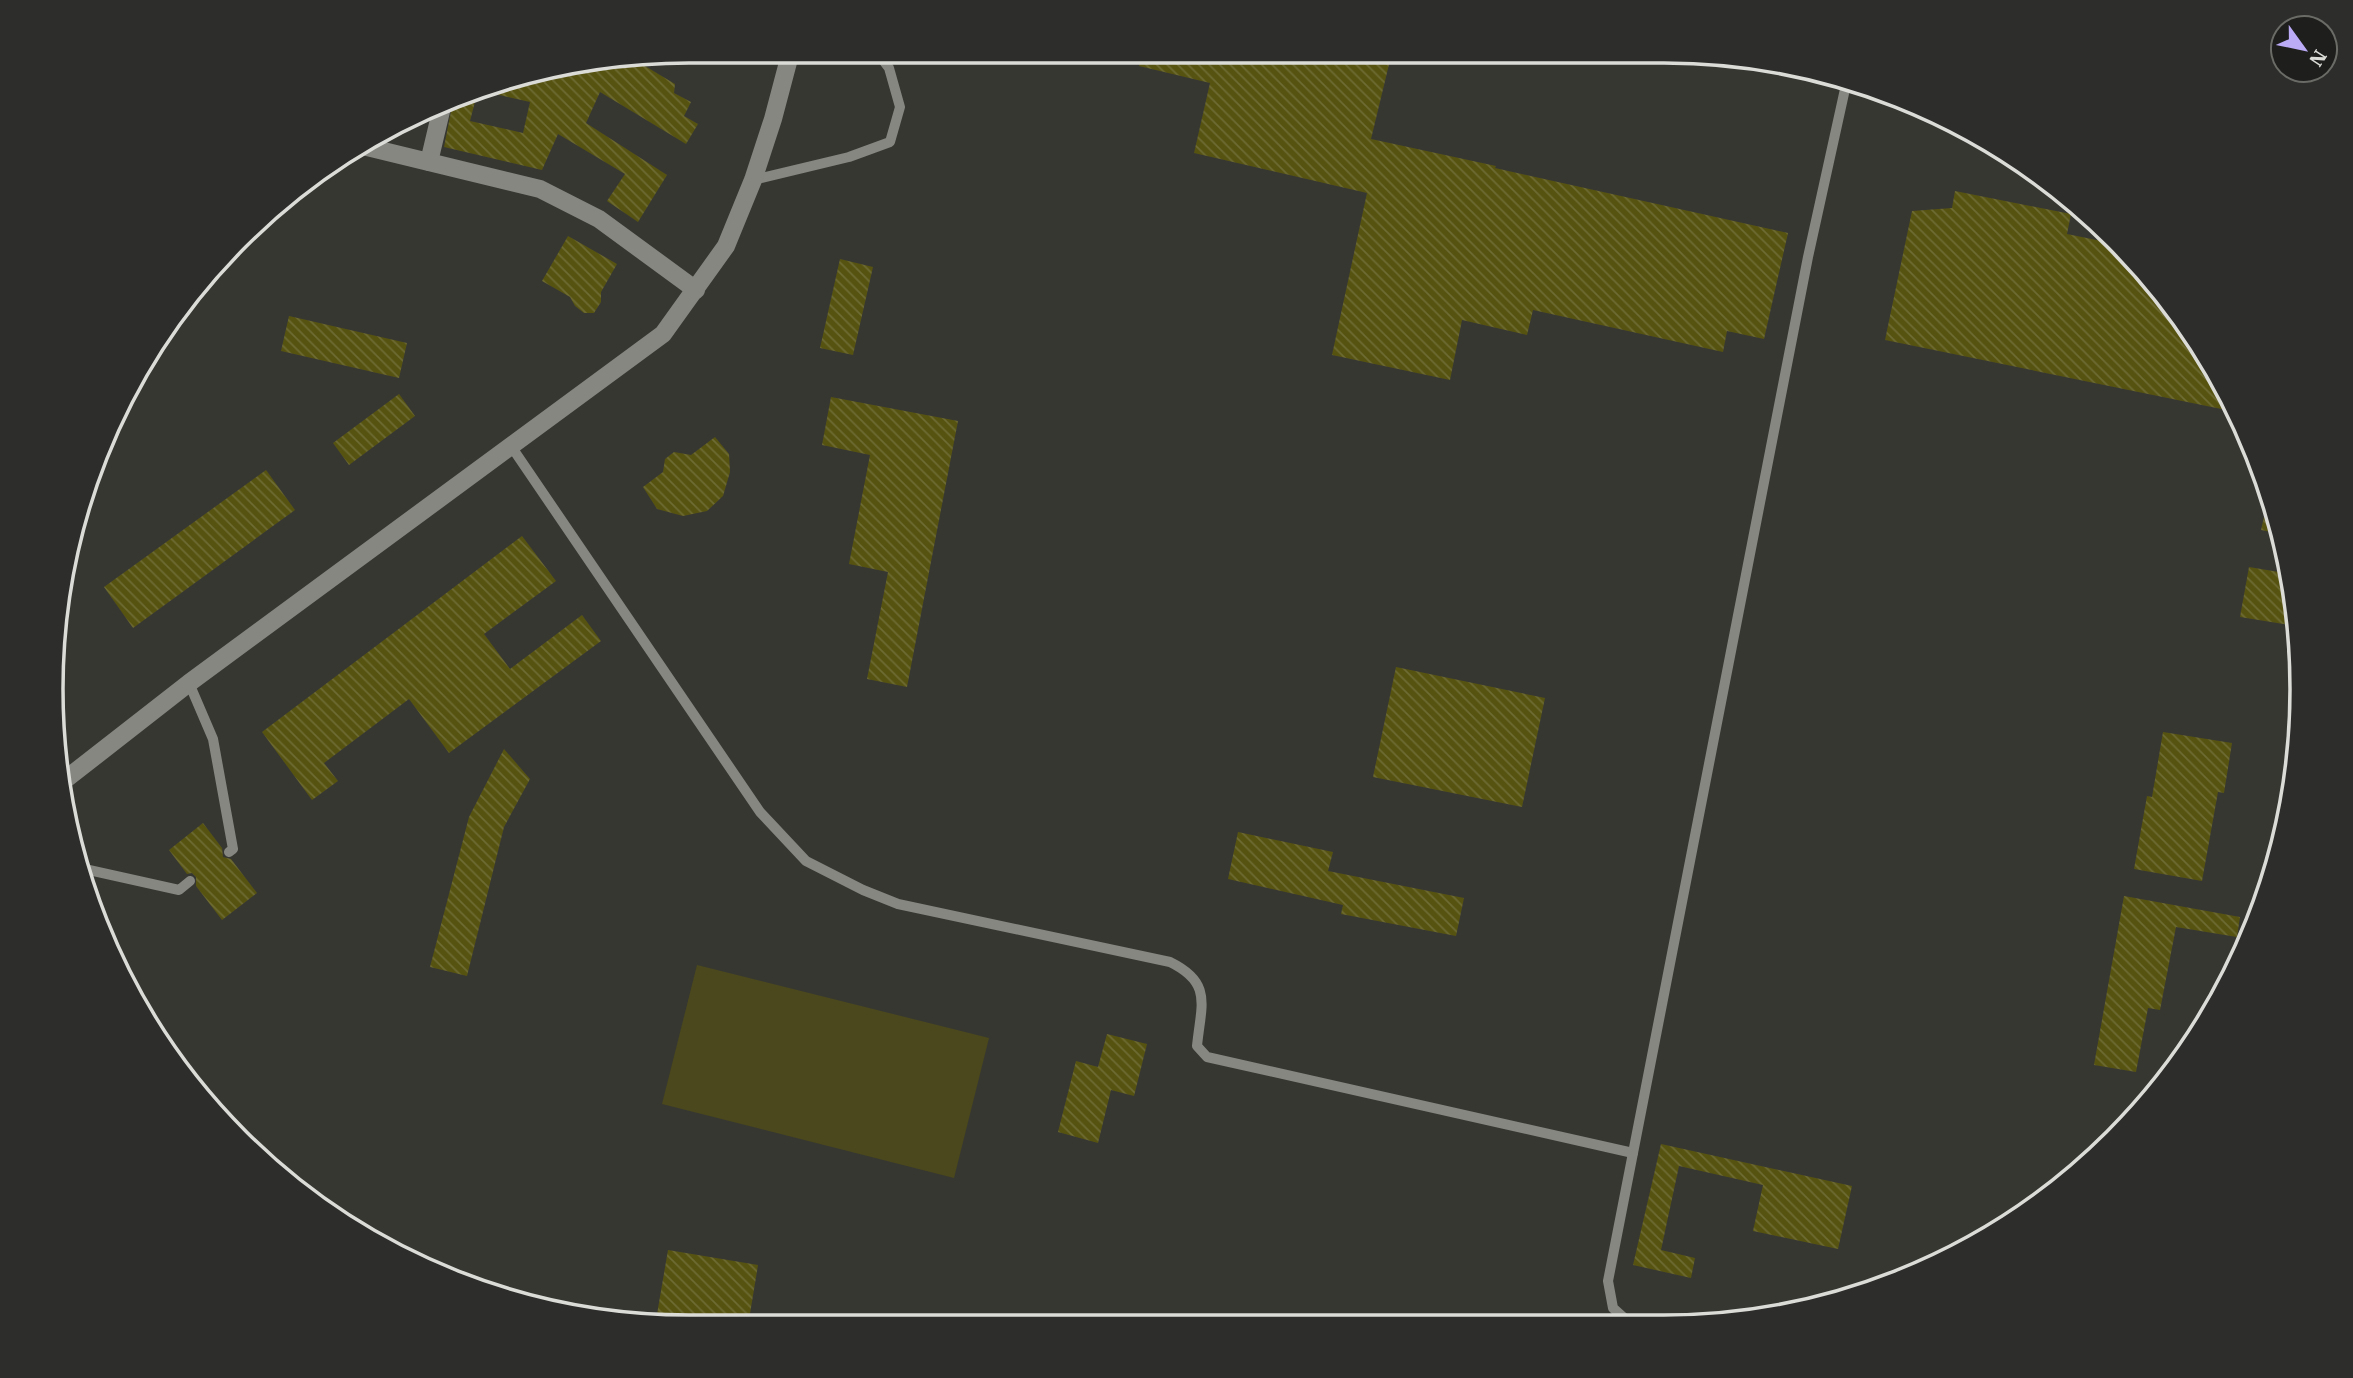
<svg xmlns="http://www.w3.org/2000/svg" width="2353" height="1378" font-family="'IBM Plex Serif',serif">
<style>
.green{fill:#4a481c}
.building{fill:url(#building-back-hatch);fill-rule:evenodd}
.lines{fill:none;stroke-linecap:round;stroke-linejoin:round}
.service{stroke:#878782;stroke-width:10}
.minor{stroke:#878782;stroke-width:18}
.tertiary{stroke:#878782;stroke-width:18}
.rim{fill:none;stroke:#dbdbd8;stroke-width:3.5}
</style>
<defs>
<pattern id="building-back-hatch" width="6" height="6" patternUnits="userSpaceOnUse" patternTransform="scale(1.75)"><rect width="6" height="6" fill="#565311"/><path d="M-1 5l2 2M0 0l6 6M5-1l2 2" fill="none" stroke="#6e6b33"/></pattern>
</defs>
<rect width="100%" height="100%" fill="#373732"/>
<!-- green -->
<path class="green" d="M697,965L989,1038L954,1178L662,1104Z"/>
<!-- building -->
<g class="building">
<path d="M1142,51L1392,52L1371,139L1496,166L1495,168L1788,233L1764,339L1727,331L1723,352L1533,310L1527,335L1462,320L1450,380L1332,355L1367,193L1194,153L1210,83L1139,66Z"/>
<path d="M635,60L675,84L674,93L691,102L684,116L698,124L686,144L600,92L586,123L667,175L638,222L607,201L625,174L558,134L542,170L444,147L453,101L484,85ZM478,90L530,102L523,133L470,121Z"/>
<path d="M1955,191L2071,214L2067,234L2121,245L2194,334L2236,412L1885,340L1912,211L1952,208Z"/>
<path d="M568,236L617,264L601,292V302L594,313H584L575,306L570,297L542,281Z"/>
<path d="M840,259L873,267L853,355L820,348Z"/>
<path d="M289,316L407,343L399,378L281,351Z"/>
<path d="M399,394L415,416L349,465L333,443Z"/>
<path d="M831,397L958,421L907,687L867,679L888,572L849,564L870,455L822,445Z"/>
<path d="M715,437L729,454L730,472L723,496L707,511L683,516L657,509L643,487L663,472L665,459L674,452L691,455Z"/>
<path d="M266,470L295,510L133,628L104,587Z"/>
<path d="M2269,495L2279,529L2281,534L2261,530Z"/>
<path d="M522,536L556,581L484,634L510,669L582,615L601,641L449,753L409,699L324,763L338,781L312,800L262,732Z"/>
<path d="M2249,567L2291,574L2296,626L2240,617Z"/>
<path d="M1396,667L1545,698L1522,807L1373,777Z"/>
<path d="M2163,732L2232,743L2224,793L2218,792L2202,881L2134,869L2147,796L2152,797Z"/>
<path d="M504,749L530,779L504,827L467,976L430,967L469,817Z"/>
<path d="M203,823L222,848L223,857L231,859L257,893L222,920L196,886V877L192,873L187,874L169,850Z"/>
<path d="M1238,832L1333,852L1328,871L1464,898L1456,936L1341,914L1343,905L1228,879Z"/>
<path d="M2124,896L2240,917L2237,937L2176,927L2160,1010L2148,1008L2136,1072L2094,1065Z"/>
<path d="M1107,1034L1147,1044L1134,1096L1111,1090L1098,1143L1058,1132L1076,1061L1098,1067Z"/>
<path d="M1661,1144L1852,1186L1838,1249L1753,1231L1763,1185L1679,1166L1661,1250L1695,1258L1691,1278L1633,1265Z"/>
<path d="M668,1250L758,1265L748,1326H655Z"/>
</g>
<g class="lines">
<!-- service -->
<g class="service">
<path d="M753,180L849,157L890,142L900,107L889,68L876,51"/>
<path d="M511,446L760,812L806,861L863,890L898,904L1170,962C1213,983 1201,1005 1197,1046L1207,1057L1633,1153"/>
<path d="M189,683L213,739L233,849L229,852"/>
<path d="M80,868L179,890L190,881"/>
<path d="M1633,1326L1613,1308L1608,1281L1808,257L1847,80"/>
</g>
<!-- minor -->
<g class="minor">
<path d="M367,147L540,189L599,219L696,290"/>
<path d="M429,162L442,107"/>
</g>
<!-- tertiary -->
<path class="tertiary" d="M66,779L189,683L663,334L726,246L753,180L773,119L791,51"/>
</g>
<!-- crop -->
<path d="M0 0H2353V1378H0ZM689 63H1664A626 626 0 0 1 2290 689V689A626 626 0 0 1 1664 1315H689A626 626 0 0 1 63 689V689A626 626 0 0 1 689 63Z" fill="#2d2d2b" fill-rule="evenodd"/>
<path class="rim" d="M689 63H1664A626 626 0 0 1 2290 689V689A626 626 0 0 1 1664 1315H689A626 626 0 0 1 63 689V689A626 626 0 0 1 689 63Z"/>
<!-- north arrow -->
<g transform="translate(2304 49) rotate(123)"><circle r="33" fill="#1e1e1c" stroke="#6a6a67" stroke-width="2"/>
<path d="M0-5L12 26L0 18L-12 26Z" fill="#bbaaf6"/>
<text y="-10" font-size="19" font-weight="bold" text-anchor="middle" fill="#dbdbd8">N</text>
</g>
</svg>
